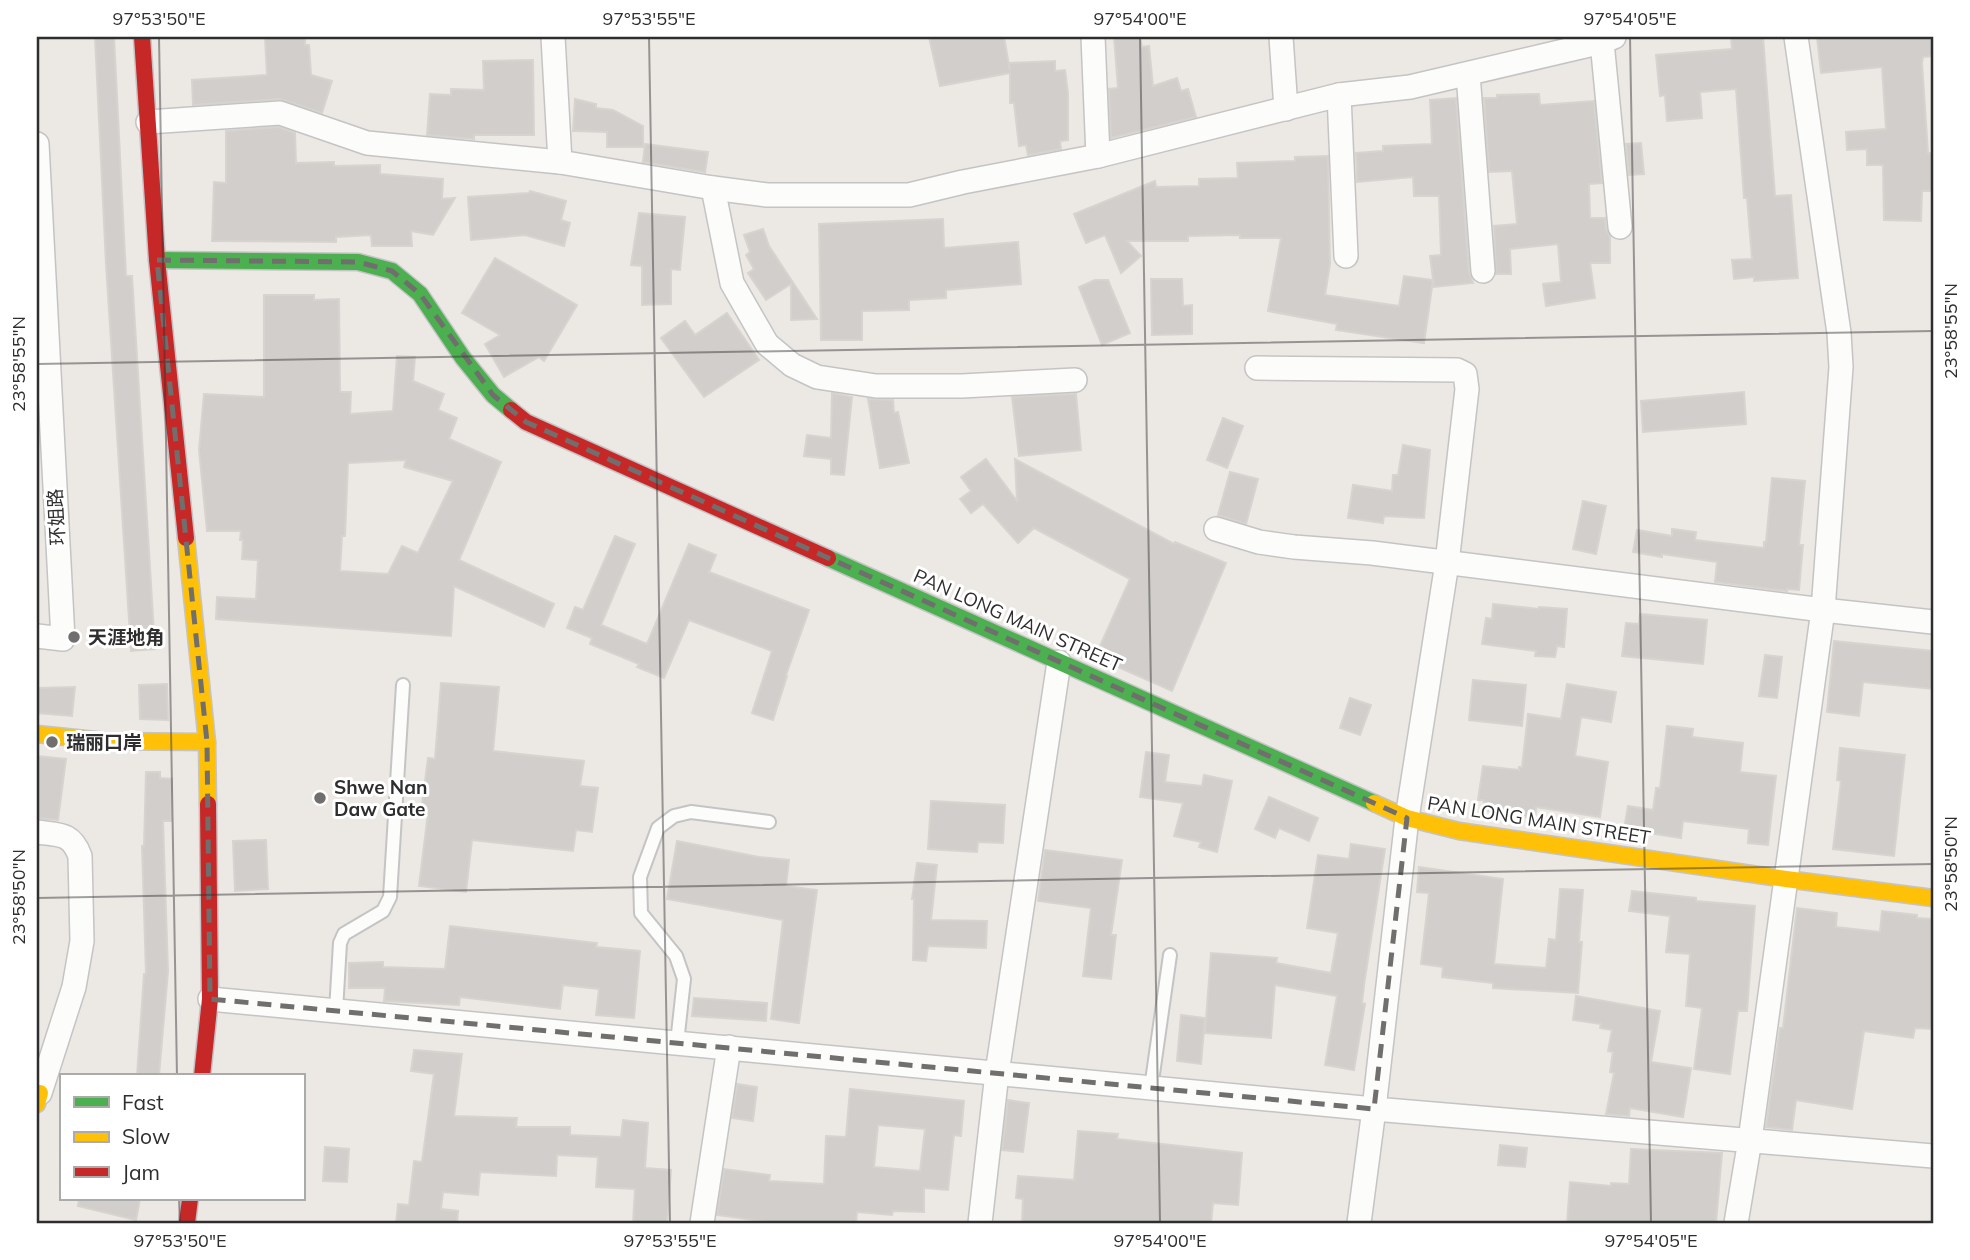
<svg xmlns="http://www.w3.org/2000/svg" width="1970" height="1260" font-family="Mulish,'Noto Sans SC',sans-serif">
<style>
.building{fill:#d1cecb;stroke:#d7d4d0;stroke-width:2;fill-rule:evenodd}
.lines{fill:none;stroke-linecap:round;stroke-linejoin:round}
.lane-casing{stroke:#c5c4c5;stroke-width:16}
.street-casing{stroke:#c5c4c5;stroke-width:26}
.fast-casing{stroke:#c5c4c5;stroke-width:19}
.slow-casing{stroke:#c5c4c5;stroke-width:19}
.jam-casing{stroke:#c5c4c5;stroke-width:19}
.lane{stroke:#fcfcfb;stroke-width:12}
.street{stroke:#fcfcfb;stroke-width:23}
.fast{stroke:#4caf50;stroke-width:16}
.slow{stroke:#ffc107;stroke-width:16}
.jam{stroke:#c62828;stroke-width:16}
.marked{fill:none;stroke:#706f6e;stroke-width:5;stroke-dasharray:14 9;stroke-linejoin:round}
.ticks{fill:none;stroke:#2e2e2e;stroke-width:2;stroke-opacity:0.45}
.poi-dot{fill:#706f6e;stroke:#fff;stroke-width:2.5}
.labels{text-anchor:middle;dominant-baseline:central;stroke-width:6;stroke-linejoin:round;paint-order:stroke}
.street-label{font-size:19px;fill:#2e2e2e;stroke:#fff}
.poi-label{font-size:19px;font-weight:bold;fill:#2e2e2e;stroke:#fff;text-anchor:start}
.neatline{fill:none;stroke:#2e2e2e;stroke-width:2.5}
.ticks-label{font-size:18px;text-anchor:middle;fill:#2e2e2e}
</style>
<rect width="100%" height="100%" fill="#ece8e4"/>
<!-- building -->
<g class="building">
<path d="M95,37H114L126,276H132L155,649L131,651L106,264Z"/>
<path d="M265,37H305V45H309L311,75L332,81L322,113L280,99L193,105L192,80L267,75Z"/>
<path d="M929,37H1004L1010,71L1009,63L1055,61V71L1065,70L1068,93V140L1060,141L1061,149L1028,155L1026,145L1019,146L1014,103H1010V73L940,86Z"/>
<path d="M1114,37H1140L1142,47L1149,46L1153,86L1177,78L1181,91L1188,89L1196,117L1111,138L1109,89L1118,88Z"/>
<path d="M1731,37H1763L1775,196L1791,195L1798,278L1754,281V277L1734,279L1732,260L1752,259L1747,198H1744L1736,89L1700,92L1702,118L1667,121L1665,95L1660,96L1656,55L1732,49Z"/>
<path d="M1817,37H1933V56L1923,57L1922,63L1928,153H1933V191H1922L1921,221L1884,220L1883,165H1867V149L1847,150L1846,132L1886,129L1882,67L1821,73Z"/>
<path d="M533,60L534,135H474V139L427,135L430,94L451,95V89L484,90L483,61Z"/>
<path d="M1539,94L1540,105L1594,101L1602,183L1589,184L1590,218H1605L1606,229L1610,237V263H1590L1595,298L1546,306L1543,284L1561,282L1558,244L1510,249L1511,274H1496L1494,226L1517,224L1512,171L1489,172L1484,98H1497V95Z"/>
<path d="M1456,98L1469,272L1473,283L1434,287L1430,256L1441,255L1439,196H1414L1413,177L1357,182L1356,153L1383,151V146L1432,144L1430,100Z"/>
<path d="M575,99L596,104V108L613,110L643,126V147H607V132L573,131Z"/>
<path d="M278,127L295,133L296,163L334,162V166L380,165V174L443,179L442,199L455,198L433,235L411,231L412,246H372L371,235L336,237V242L212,241L214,182L226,183V131Z"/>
<path d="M1641,143L1644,174L1629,175L1626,144Z"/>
<path d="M645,144L708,152L705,172L643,162Z"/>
<path d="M1328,156L1330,264L1325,295L1399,306L1404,276L1433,280L1424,343L1336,330L1337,324L1268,311L1281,238H1240V235L1188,236V241H1127L1141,256L1121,273L1105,235L1086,243L1074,214L1155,181L1156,187L1199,186V179L1238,178L1237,163L1295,161V157Z"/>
<path d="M530,191L566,201L561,220L570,223L564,246L525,235L471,240L468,197L529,193Z"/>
<path d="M639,213L685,217L680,270L671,269V304L642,305V266L631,265Z"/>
<path d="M943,219L944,248L1018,242L1021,284L946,290V298L909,300V310L862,311V340H821L819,224Z"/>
<path d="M763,229L769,246L817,319L791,320V284L766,300L748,273L754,269L746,255L750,252L744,235Z"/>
<path d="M495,258L577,305L544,361L539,357L504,377L485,344L500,335L462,313Z"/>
<path d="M1151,279H1182L1183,306L1192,305V334L1152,335Z"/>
<path d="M1095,280H1108L1130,333L1102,345L1079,287Z"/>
<path d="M264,295H314V300L339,299L340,392H351L350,414L393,411L397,356L415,357L413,381L444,394L438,410L457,418L449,439L501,462L459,560L554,604L544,627L454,586L451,636L216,619L217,597L256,599L258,560L242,559L243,540H240L241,531H207L199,450L204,394L264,397ZM406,460L404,467L453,481L418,553L402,546L388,574L340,571L342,536H345L348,463Z"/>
<path d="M727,313L759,360L704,397L661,338L685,321L695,335Z"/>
<path d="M1744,392L1746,424L1643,432L1641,401Z"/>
<path d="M832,393L852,397L844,475L831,474V459L804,456L807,435L831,438Z"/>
<path d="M1076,394L1081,450L1019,456L1012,397Z"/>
<path d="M868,399L893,400L894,413L898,412L909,463L880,468Z"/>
<path d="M1223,418L1243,426L1227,468L1207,460Z"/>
<path d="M1403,445L1430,450L1424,518L1384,516L1383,523L1348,518L1353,485L1392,491L1393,475H1398Z"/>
<path d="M986,459L1017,501L1015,459L1174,544L1175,542L1226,563L1172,691L1102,660L1106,649L1100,646L1130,579L1034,528L1018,543L983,504L971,513L960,499L971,491L961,477Z"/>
<path d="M1230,472L1258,479L1246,524L1218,515Z"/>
<path d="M1772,478L1805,481L1799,545H1803L1799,590L1787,589V591L1715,582L1717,562L1662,554V557L1633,552L1637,530L1672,536V529L1696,532L1695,540L1764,548V542H1766Z"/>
<path d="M1583,501L1606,506L1596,554L1573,549Z"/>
<path d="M615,536L635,544L601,625L647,644L689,544L716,555L709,572L809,610L786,675L787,676L773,720L752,713L772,651L689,620L664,678L637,667L639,664L590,644L592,638L567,628L575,607L583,610Z"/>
<path d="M1493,604L1539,609V607L1567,609L1564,647L1557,646L1555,657L1535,656L1536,651L1482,644L1486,618L1492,619Z"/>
<path d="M1640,614L1707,620L1703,664L1622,656L1626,623L1639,624Z"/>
<path d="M1834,641L1933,651V689L1863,682L1859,716L1827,712Z"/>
<path d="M1765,655L1782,657L1777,698L1759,696Z"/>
<path d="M1473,680L1526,685L1522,726L1469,720Z"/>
<path d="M441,683L499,687L493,751L584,761L580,786L598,788L592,832L576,830L573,851L472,840L466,892L419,886L428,813L421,812L428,758L435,759Z"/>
<path d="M167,684L168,720L140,719L139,685Z"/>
<path d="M1567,684L1616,692L1611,722L1581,717L1575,756L1608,762L1600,817L1536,807L1535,819L1483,810L1484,800H1478L1483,766L1519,770V767H1522L1528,714L1561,719Z"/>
<path d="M75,687L72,716L37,713V688Z"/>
<path d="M1350,698L1371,705L1360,735L1340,728Z"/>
<path d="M1667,726L1693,729L1692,737L1743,743L1740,772L1776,776L1768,845L1748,843L1749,829L1683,821L1681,838L1624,829L1628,806L1653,810L1656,788H1660Z"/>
<path d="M1840,748L1905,755L1894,856L1833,849L1841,781L1837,780Z"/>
<path d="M1146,752L1169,755L1165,782L1202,786L1204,775L1232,781L1217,852L1199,847L1201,842L1174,836L1183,803L1140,797Z"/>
<path d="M37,756L66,759L58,820L37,818Z"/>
<path d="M146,772H160V778L172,779L171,821H163L168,971L159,1076H137L144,974H146L142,846H144Z"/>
<path d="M1269,797L1318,818L1309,841L1279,828L1275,838L1255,829Z"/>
<path d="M931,801L1005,805L1003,843L978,842L977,852L928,849Z"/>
<path d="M266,840L268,889L235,891L233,841Z"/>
<path d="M677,841L759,857L789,860L786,886L817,890L799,1023L771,1019L783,920L667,899Z"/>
<path d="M1351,844L1385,849L1365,978L1362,1003L1365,1004L1354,1070L1325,1065L1337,996L1275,985L1271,1038L1205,1033L1211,953L1277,958L1276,963L1331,973L1338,933L1307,928L1318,855L1349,859Z"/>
<path d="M1045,850L1122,860L1111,935H1116L1111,979L1083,976L1091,908L1038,901Z"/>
<path d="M917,863L937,865L931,920L987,921L986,948L928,946L926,961L913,960L914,899H912Z"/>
<path d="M1419,867L1503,879L1494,964L1546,968L1549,939L1556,940L1560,889L1583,890L1579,942H1582L1578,993L1493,988V983L1442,977L1443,967L1421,964L1429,893L1417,892Z"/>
<path d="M1632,891L1696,898V901L1755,906L1747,1011H1738L1730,1074L1694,1069L1702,1008L1686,1006L1690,954L1666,952L1670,916L1629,911Z"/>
<path d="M1797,908L1837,913L1836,927L1880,932L1882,911L1917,915V918L1933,919V1029L1915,1028L1913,1038L1864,1031L1852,1109L1796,1100L1792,1130L1766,1127L1780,1028H1783Z"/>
<path d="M450,926L597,943L596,947L640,951L634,1018L596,1015L599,989L563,985L560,1009L460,997L459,1005L384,1001L385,988H349V963L383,962V967L445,969Z"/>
<path d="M1576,996L1660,1011L1651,1062L1691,1068L1683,1117L1630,1108L1629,1116L1606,1114L1614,1073L1610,1072L1613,1052L1608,1051L1612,1030L1600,1028L1601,1024L1573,1020Z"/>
<path d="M694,998L767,1003L766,1021L692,1016Z"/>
<path d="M1181,1015L1205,1018L1201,1064L1177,1061Z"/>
<path d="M414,1050L462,1054L454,1116L517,1118L516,1127H570V1135L621,1137L623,1120L648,1123L645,1168L671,1170L667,1223H633L635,1189L596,1187L598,1157L557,1155L556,1176L480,1172L478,1195L443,1192L441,1209L458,1211L457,1223H396L398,1204L409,1205L414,1161L422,1162L434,1074L411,1071Z"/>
<path d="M737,1084L757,1087L753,1121L732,1118Z"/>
<path d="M850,1089L964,1101L961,1136L954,1135L948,1190L924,1188V1212L893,1211L892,1215L857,1212L856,1223H774L717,1215L724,1169L770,1175L769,1181L824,1184L826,1136L846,1137ZM878,1125L925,1129L920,1171L874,1167Z"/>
<path d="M1008,1100L1029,1103L1023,1152L1002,1150Z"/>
<path d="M1078,1131L1118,1134L1117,1139L1242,1153L1238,1205L1213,1203L1211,1223H1022L1023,1199L1016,1198L1018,1176L1074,1180Z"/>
<path d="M1500,1145L1527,1148L1525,1167L1498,1165Z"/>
<path d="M325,1147L349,1149L347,1182L323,1181Z"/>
<path d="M1631,1149L1722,1153L1716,1223H1567L1570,1182L1611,1186V1183L1629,1184Z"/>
<path d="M79,1199H140L136,1220L78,1206Z"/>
</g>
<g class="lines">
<!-- lane casing -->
<g class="lane-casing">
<g id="lane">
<path d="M336,1011L340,943L344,934L383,911L390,897L403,685"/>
<path d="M677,1043L684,979L676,956L641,913L640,877L658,828L674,816L691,812L769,822"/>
<path d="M1151,1088L1170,955"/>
</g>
</g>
<!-- street casing -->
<g class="street-casing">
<g id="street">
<path d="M553,37L560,162"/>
<path d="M1093,37L1098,156"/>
<path d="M1281,37L1286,109"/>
<path d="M1602,42L1620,227"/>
<path d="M1468,74L1483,271"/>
<path d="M1339,95L1346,256"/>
<path d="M148,122L280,113L367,143L560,162L713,188L767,195H909L963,182L1098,156L1339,95L1410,87L1602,42L1614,37"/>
<path d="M37,144L63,639L37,636"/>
<path d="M713,188L732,283L767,344L792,365L817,377L876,386H962L1075,380"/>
<path d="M1257,368L1457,370L1465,374L1467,389L1447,563L1407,818L1374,1109L1359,1223"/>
<path d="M1216,529L1259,542L1294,547L1372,553L1823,610L1933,622"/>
<path d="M37,832C59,835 71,832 80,856L82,941L74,987L40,1093H37"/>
<path d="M210,999L1374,1109L1933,1156"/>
<path d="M702,1223L729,1047"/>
<path d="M980,1223L997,1073L1059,662"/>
<path d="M1736,1223L1750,1140L1823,610L1841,367L1839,333L1796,37"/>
</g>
</g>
<!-- fast casing -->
<g class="fast-casing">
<g id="fast">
<path d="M157,260L358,262L392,271L420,294L463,358L493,395L511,410"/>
<path d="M828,558L1374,803"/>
</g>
</g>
<!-- slow casing -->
<g class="slow-casing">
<g id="slow">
<path d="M186,538L207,742L208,804"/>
<path d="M37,734L105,741L207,742"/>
<path d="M1374,803L1407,818L1459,831L1786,879L1933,898"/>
<path d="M37,1104L40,1093"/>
</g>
</g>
<!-- jam casing -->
<g class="jam-casing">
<g id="jam">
<path d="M142,37L157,260L186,538"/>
<path d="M511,410L526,422L828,558"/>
<path d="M202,1076L210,999L208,804"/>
<path d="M187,1223L190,1199"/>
</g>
</g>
<!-- lane -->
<use href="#lane" class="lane"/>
<!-- street -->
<use href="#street" class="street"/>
<!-- fast -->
<use href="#fast" class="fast"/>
<!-- slow -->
<use href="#slow" class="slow"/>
<!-- jam -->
<use href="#jam" class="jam"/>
</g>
<!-- marked area -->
<path class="marked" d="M157,260L358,262L392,271L420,294L493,395L526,422L1407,818L1374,1109L210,999L207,742Z"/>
<!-- ticks -->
<path class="ticks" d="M159,37L177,1076M649,37L670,1223M1140,37L1160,1223M1630,37L1651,1223M37,364L1933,331M37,898L1933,864M179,1199L180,1223"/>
<!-- markers -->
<g class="poi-dot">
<circle cx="74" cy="637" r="7"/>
<circle cx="52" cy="742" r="7"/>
<circle cx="320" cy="798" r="7"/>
</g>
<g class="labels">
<!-- street labels -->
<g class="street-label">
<text transform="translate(56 517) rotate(-93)">环姐路</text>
<text transform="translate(1018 620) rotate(24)">PAN LONG MAIN STREET</text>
<text transform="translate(1539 820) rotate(9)">PAN LONG MAIN STREET</text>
</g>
<!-- poi labels -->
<g class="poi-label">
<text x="88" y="637">天涯地角</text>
<text x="66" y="742">瑞丽口岸</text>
<text x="334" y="787">Shwe Nan<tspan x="334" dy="22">Daw Gate</tspan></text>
</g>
</g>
<!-- border -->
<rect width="1970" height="1260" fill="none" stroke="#ffffff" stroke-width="77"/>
<!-- legend -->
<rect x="60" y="1074" width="245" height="126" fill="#ffffff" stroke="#ababab" stroke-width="2"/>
<rect x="74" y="1097" width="35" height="10" fill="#4caf50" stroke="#ababab" stroke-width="2"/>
<text x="122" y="1110" font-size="21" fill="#2e2e2e">Fast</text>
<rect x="74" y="1132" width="35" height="10" fill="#ffc107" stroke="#ababab" stroke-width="2"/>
<text x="122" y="1144" font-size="21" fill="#2e2e2e">Slow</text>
<rect x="74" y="1167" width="35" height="10" fill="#c62828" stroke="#ababab" stroke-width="2"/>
<text x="122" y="1180" font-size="21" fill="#2e2e2e">Jam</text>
<rect x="38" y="38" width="1894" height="1184" class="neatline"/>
<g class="ticks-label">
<text x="159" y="25">97°53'50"E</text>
<text x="649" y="25">97°53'55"E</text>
<text x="1140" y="25">97°54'00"E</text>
<text x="1630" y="25">97°54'05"E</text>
<text transform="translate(1951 331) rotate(-90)" y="6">23°58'55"N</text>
<text transform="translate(19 364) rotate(-90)" y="6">23°58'55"N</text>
<text transform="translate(1951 864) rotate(-90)" y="6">23°58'50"N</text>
<text transform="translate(19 897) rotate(-90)" y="6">23°58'50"N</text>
<text x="180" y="1247">97°53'50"E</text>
<text x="670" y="1247">97°53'55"E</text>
<text x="1160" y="1247">97°54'00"E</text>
<text x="1651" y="1247">97°54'05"E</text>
</g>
</svg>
